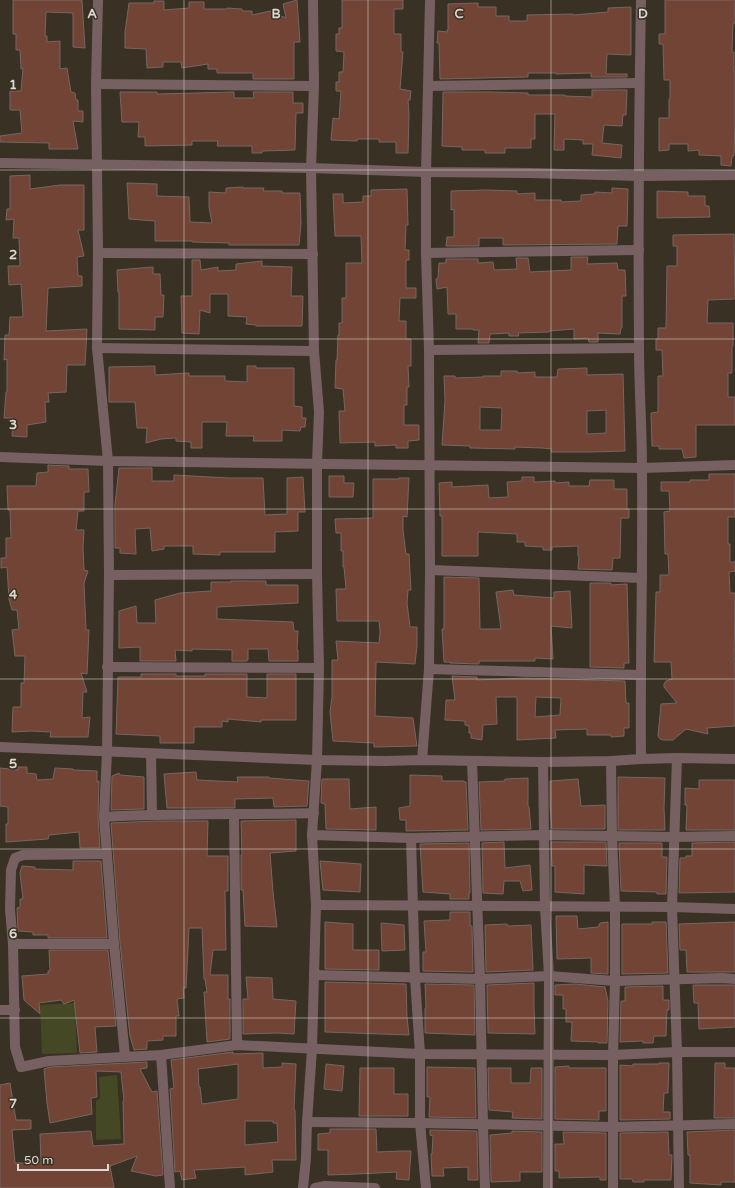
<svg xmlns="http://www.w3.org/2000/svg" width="735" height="1188" font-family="'Varela Round',sans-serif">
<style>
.green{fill:#454824}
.building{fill:#724436;stroke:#776660;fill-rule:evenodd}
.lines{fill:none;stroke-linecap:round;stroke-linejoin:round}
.minor{stroke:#776062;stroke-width:10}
.grid{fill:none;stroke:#ddd9d1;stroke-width:1;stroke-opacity:0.55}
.grid-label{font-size:13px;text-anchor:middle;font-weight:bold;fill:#ddd9d1;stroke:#383124;stroke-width:3;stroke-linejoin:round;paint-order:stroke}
</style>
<rect width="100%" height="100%" fill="#383124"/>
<!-- green -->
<g class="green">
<path d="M75,1003L77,1053L42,1054L40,1005Z"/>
<path d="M117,1075L121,1139L96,1140V1101L100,1098L99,1077Z"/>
</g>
<!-- building -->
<g class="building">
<path d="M13,0H82L85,48L73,47V13L46,12L45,36H47V42L60,41V69L67,68L71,92L75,93L76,100H78V111H83V122L73,121L78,149H49V143L0,142V136L22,133L20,110H10V91H21L23,68L21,69L20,50H16V34H13Z"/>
<path d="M297,0L300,42H294V79H253V73H217V69H208V64L182,68L181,62H163V67L147,68L146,49L125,48V32L129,3H154V1H164V10L189,8V2H204V9H227V8L242,9V11H252V15L270,11L286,18L283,4Z"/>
<path d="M342,0H403V9H394V34H401V52H403L400,89L411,91L410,100H408L409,114L408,153H396V142H379V139H357V141L331,140L333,118L339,119L341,91H336V82H339V72H343L344,52L336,51V34H339V28H342Z"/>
<path d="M665,0H735V23H733L732,52H734V71H735V122L734,156H732L731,166L721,165V156L699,155V150L688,151V144H669V150L659,151V118H669V99H670V80H664L663,44H659V34H665Z"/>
<path d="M478,3V7H496V16H509V21H527V15L573,14V15L608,12V8L631,7V55L607,54L606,74H627V77H591V73L556,74V73H528V77L440,79L439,43H437L438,31L447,32V30H448V4Z"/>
<path d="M592,90H627L626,115H623L622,126L604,125L602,143L622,145L621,158L592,155L593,144H583V140L564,139V150H554L555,114H535V139H531V148H505V153H485V150H462V147L442,146L443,92H491L528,93V95H565V96L592,97Z"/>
<path d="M120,92H157V94L234,92V98H254L253,92H293V103H303V113H296L295,150L262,151V153H252V146H217L218,141H192V145L145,146V137H138L139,122H122Z"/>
<path d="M30,175V189L60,185H84V230H78L84,256L77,257L78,276H82V286L48,288L46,331L87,329L85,365H67L66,392L48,393L49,402H45L46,422L27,425V437L12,436L13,418H4L6,392H7V359L4,360L5,335H9L10,317H23L21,284L9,285L8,266H20L19,238H13L14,219L6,220L7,209H10V176Z"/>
<path d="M127,183L157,184V196L189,197L190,222L212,223L209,207V192L226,193V188L243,187V188H264L263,191H282V193H300L301,223L299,245H229V243L192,242V241H155V221L129,219Z"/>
<path d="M612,188L628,189L627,226H618L617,244L503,245V238H479V246H446L447,237H454V209L451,210V191L486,190L517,191V194L535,193V200H561V202L581,201V195L595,194V192L612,193Z"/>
<path d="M407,189L408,225H406L405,250H409V260H406V288H416V298H400L399,321H406V339H411V366H408L409,387H407V405H404V425H419V440L408,441V448H396V445L375,446V442L340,443L339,411H345L343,389L335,388L336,360H337L338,335H339V323H342V298H346V263H362L361,236H335L333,194H343V203L363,202V196H371V190Z"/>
<path d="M657,191L688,192V196H705V206H709L710,217L657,218Z"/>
<path d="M734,234L735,299L708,300L707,323H733V346H732V373H728V397H735V425H696V457L684,458L682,449H659V446H652L651,413L658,412V376H663L662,350H656V339H658V328H666L667,266H677V246H673V235Z"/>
<path d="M571,257H588L587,264L617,263L618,270H625L626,296H622V328H621L620,334L598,333V342H589L588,338L574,339V329L549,331V332L518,333L519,336H509V333L490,334L489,343H478L479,330H473V329H456V314H448L447,287L437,289L436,279L438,278L439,263H446V259H478V263L493,262L494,270L517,269L516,258H528L530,272L571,270Z"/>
<path d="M192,260H200L201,270L218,267V271L236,270V264L262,261V266L292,267L291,296H303L302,326H256V325L246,324L247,317L228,316V294H210V313L200,310L199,334L182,333L181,296H192Z"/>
<path d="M153,267V274H160L161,295H164L163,317H155V330L119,329V292H118L117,270Z"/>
<path d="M155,366V375L189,373V376H225V381L247,382V366H256V368H294V406L302,407V418H306L305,427H301L300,431L282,430V441H253L254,436H226L227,422H202V448H191V442L176,441V438L161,439L146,443L147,428H137L135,402H109V367Z"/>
<path d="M587,368V375L623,374L625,451L591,452H551L552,449L542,448L515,447V449L470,448V446L442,445L445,400L444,376H455V378L483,377V376H501V371H517V373L535,372V377H557L558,369ZM480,407L502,408L501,430H480ZM606,410V433L587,434V411Z"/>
<path d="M48,465L69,466V469H88L89,492H84V511H78L76,530H84L83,547L84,570L88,571L84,583L86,630H89L87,674L81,673L87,692H83L82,718L90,717L88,737H50L51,732L31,731L12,732L13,707H21V683H24L25,656H15L12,630L19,629L17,610H12L9,599L7,567L1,568V558H6V538H11L10,510H8L7,486H36L37,473L48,472Z"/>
<path d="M119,468H152V481H174V475L229,478H263L265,515L287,514V478L303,477L305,512H298V531L275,532V552H220V555L193,554V546H164V549L152,551L150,528L135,529L136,554L120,553V548H115V505Z"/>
<path d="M709,474H735V517H728V544H730V562H735V571L729,572L730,593H735L734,663H735V726L707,728L708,734L686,729L673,740H663L660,739L658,736L661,704L677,703L664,687V684L666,681L672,679L671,662H654L656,592H660V575H669L668,554H665L664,512L670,511L669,491H661V482H690V480H709Z"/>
<path d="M329,476H344V483H354L353,497H329Z"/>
<path d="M522,477H534V482L555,481V483L569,482V486H589L590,480H614V489H627V509H629V518H621L620,558H613L612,570L578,569L579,556H578V546L552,547V550H543V547L525,546V542H517V534L478,532V556H442V516H440L439,483L452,482V487L488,485L489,498L508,497L507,482L522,481Z"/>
<path d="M399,478H409L407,517L403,516V530L406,554H409L411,590H408L407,603L410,627H417V646L415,664L376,662L375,716L413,718L417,746L374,747V743L333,741L330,712L332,697V660H338L336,641L379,643L380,632L379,621H337L336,589H346L344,567H343V551H341V533H336L335,519L373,518V479H399Z"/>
<path d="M444,577L479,578L480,629H501L496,592L513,590L514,595L554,598V592L570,591L572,628L551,626L553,659L535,658V661H479V664L450,663V662H444L442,629H444Z"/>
<path d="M231,581H266V585H298V603L217,607V619L293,622L294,631H298L297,650H298V661H269L268,649H248V660L246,661H232V650L192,649V651L175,650L176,661H140V647L119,648V611L136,606L137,623H156L155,600L180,593L211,591V582H231Z"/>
<path d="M590,583H611V585L627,584L629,663H624V668L590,667Z"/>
<path d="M141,674H176V676H205V674H247V697L267,698V674H296V720H261V722L228,719V722L222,721V727H194V743H160V736L116,734L118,677H141Z"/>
<path d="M452,676L477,677V680L525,678L625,681L626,703H629V728H624V736L611,737V735H587V729L555,730L556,738L517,740V697H496L497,724L483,725L482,740L471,738V733H469V726L465,725V721L445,720L446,700H455ZM536,697L561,698L560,715L535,717Z"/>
<path d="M18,767H27V773L36,774L37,780L53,779L55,768L73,769V770L97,771V782L99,781L98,817L100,848H80L79,832L49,835L48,839L6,842V824H8V807L0,806V768L18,770Z"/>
<path d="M196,772L197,780L238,782L237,777H269V778L309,781L307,806L274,807L273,798L235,799V808H167L164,774Z"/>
<path d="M119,773L120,775L144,777V809L111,810L112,776Z"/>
<path d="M410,775L442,776V781H464V782H466L468,830L406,831V820H400L399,808L410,806Z"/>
<path d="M618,777L665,778L664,808L665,830H618Z"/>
<path d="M528,778V806L529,807L531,829L481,830L479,782L505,781V779Z"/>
<path d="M322,779H349L350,809L376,807V830L326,829L325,804L321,803Z"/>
<path d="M578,779L581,806L605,805V829H552L550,806V781Z"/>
<path d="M699,780H735V830H686L687,805H685V788L699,789Z"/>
<path d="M296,820V851L270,853L273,892L277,927L245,926L243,890H241V855H242L241,821Z"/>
<path d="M157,821H208L207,856H228V891H225L226,950H213L210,975H228V999H230V1039L207,1042L204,992H207L205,979H204L202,928H189L186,988H183L184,998L177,999L179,1016H176V1036H163V1040L147,1041V1049L134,1050L130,1036L120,943L111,823Z"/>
<path d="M504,842L505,868L530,865L532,890L523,891L520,881H504L503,894L483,893L482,843Z"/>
<path d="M551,842H606L607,866L584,865V894L555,892V866H552Z"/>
<path d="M735,842V892L679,893L680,858H686V856H692V843Z"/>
<path d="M469,843L470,893H469V899H450V894L423,892L420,844Z"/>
<path d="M619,843H662V857H667L666,894H657V892L621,891Z"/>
<path d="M73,861H101L107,938H48V935H33V932L18,931L17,908L20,907V899H23L20,873L22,866L35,867V869L73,870Z"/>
<path d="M320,861L361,864L360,892L323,890Z"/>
<path d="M450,912H470V926H472L473,972L423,971V952H426L424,921L450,920Z"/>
<path d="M556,916H577L578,929L598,927L600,923L608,922V974L591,973V958L557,959Z"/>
<path d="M325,922L353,924V950H379V970L325,969Z"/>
<path d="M652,922H666L668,973L622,974V924H652Z"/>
<path d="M735,922V972H687L686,950H680L679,924Z"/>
<path d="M381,923L404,925L405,950L382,951Z"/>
<path d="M507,924L508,926L531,925L533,970L486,972L485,925Z"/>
<path d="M49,950H108L116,1026L95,1027L97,1052L80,1053L74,1000L64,1004L61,1000L39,1003L40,1014L24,1000L22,976L48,974V971H50Z"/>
<path d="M246,977L272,978L273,999L296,1001L294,1034L278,1033L243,1034V999H248Z"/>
<path d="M325,982L406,984L407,1017L409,1035L325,1032Z"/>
<path d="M534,983V1007L535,1034L488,1033L487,985Z"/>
<path d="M425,984L474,985L475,1035L425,1033V1008H426Z"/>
<path d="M575,984L605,987L608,1001L607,1043H598V1042L571,1041L572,1022H566V1009H563V995H555V985Z"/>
<path d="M693,985H735V1027L699,1029L698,1003H694Z"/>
<path d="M663,986V1000H669V1010H667L666,1036H654L653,1043H643V1041L620,1042L621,1001H625V987Z"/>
<path d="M233,1052V1054L263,1053V1068L282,1067V1063L296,1064L294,1110H295L296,1160H272L273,1172L245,1175V1167L194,1170L196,1178L182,1180L180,1171L175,1172L170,1089L174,1088L171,1060ZM238,1064V1099L202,1104L200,1087H199L198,1069ZM245,1121H273V1123H277L278,1142L245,1145Z"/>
<path d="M147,1062V1068L140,1069L152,1092L157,1091L163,1175L156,1176L131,1171L137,1156L110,1166L114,1188H0V1085L10,1083L16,1120H31V1129L12,1130L15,1163H41L40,1134L91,1131L93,1146L124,1144L123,1101H124L121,1072L96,1071L97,1097L91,1098L92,1114L50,1123L47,1103L44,1069L50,1067Z"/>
<path d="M659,1063H669L668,1093H664L663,1112H670V1119L620,1120V1065L633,1066V1064H659Z"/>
<path d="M715,1063H725V1068H735V1118H714Z"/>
<path d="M326,1064L344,1066L342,1091L324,1089Z"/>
<path d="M569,1066V1068H606V1111H599V1120L555,1119V1067Z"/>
<path d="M427,1067L475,1068L476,1118L429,1117L430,1097H427Z"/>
<path d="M360,1068H394V1094H408V1116H359Z"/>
<path d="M488,1068H511V1083H530L531,1068H542V1119L512,1118L513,1112L489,1110Z"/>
<path d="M330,1129H376L377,1152L401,1151H411L409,1180L396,1179L397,1172L357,1174L328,1175V1150H318V1134L330,1133Z"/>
<path d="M430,1130L477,1131L478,1180H468V1167L443,1168L444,1176H432L431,1154H432L433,1136L430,1135Z"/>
<path d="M735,1130V1182H721V1185L690,1183V1155H688L687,1132Z"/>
<path d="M512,1131L542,1132V1172H520V1181L491,1182L490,1135L512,1133Z"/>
<path d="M563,1132L606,1133V1180H600V1177L559,1178V1171H555V1144H564Z"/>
<path d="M668,1132L669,1155H672L671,1180H644V1182H633L632,1179H620V1133Z"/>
</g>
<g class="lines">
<!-- minor -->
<g class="minor">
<path d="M98,0L96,84L98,253L97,348L108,461L109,575L107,752L104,817L114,944L125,1056"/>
<path d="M96,84L314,86"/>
<path d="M428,86L639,83"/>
<path d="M0,163L311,168L426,172L530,173L639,176L735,175"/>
<path d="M98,253L313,254"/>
<path d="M426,253L639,250"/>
<path d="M97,348L314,351"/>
<path d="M429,350L639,348"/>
<path d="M0,457L108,461L642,468L735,465"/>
<path d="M430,570L642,578"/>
<path d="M109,575L317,574"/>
<path d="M107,667L319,668"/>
<path d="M429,669L640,675"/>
<path d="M0,747L317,760L385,761L422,760L543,762L611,761L641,759L677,758L735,759"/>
<path d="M151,754L152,814"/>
<path d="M677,758L672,907L677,1052L679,1188"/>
<path d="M641,759C640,662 643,566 642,469C642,428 639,388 639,347C638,231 639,116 641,0"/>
<path d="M422,760L429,669L430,570L429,350L426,253V172L430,0"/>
<path d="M472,761L480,979L483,1125L485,1188"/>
<path d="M611,761L612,836L615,907V981L613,1055V1188"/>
<path d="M543,762L545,907L549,976L548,1188"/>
<path d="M234,815L237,1045"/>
<path d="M104,817C174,813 244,815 314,813"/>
<path d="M312,835L411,838L545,835L674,837L735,836"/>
<path d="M411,838L415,978L420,1054V1123L426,1188"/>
<path d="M107,854L23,855L15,858L11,870L10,909L13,944L15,1047L21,1067L49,1061L161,1055L237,1045L420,1054L613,1055L677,1052H735"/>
<path d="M316,905L672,907L735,909"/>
<path d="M13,944H114"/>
<path d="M314,975L480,979L549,976L615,981L722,978L735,979"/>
<path d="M0,1010H15"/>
<path d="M161,1055L170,1188"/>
<path d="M307,1122L420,1123L613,1127L735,1124"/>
<path d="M303,1188L306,1158L307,1122L312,1049L314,975L316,905L312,835L317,760L319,668L317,574V463L319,412L314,351L311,168L314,86L313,0"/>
<path d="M315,1188L325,1186L375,1188"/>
</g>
</g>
<!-- grid -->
<path class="grid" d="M184,0V1188M368,0V1188M551,0V1188M0,170H735M0,339H735M0,509H735M0,679H735M0,849H735M0,1018H735"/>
<g class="grid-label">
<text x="92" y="18">A</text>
<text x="276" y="18">B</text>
<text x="459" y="18">C</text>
<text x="643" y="18">D</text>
<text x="13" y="89">1</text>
<text x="13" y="259">2</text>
<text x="13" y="429">3</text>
<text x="13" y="599">4</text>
<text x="13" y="768">5</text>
<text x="13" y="938">6</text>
<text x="13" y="1108">7</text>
</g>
<!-- scale -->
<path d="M18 1164v6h90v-6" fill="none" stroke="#ddd9d1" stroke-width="2"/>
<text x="24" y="1164" font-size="12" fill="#ddd9d1" stroke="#383124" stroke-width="3" paint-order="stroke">50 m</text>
</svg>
